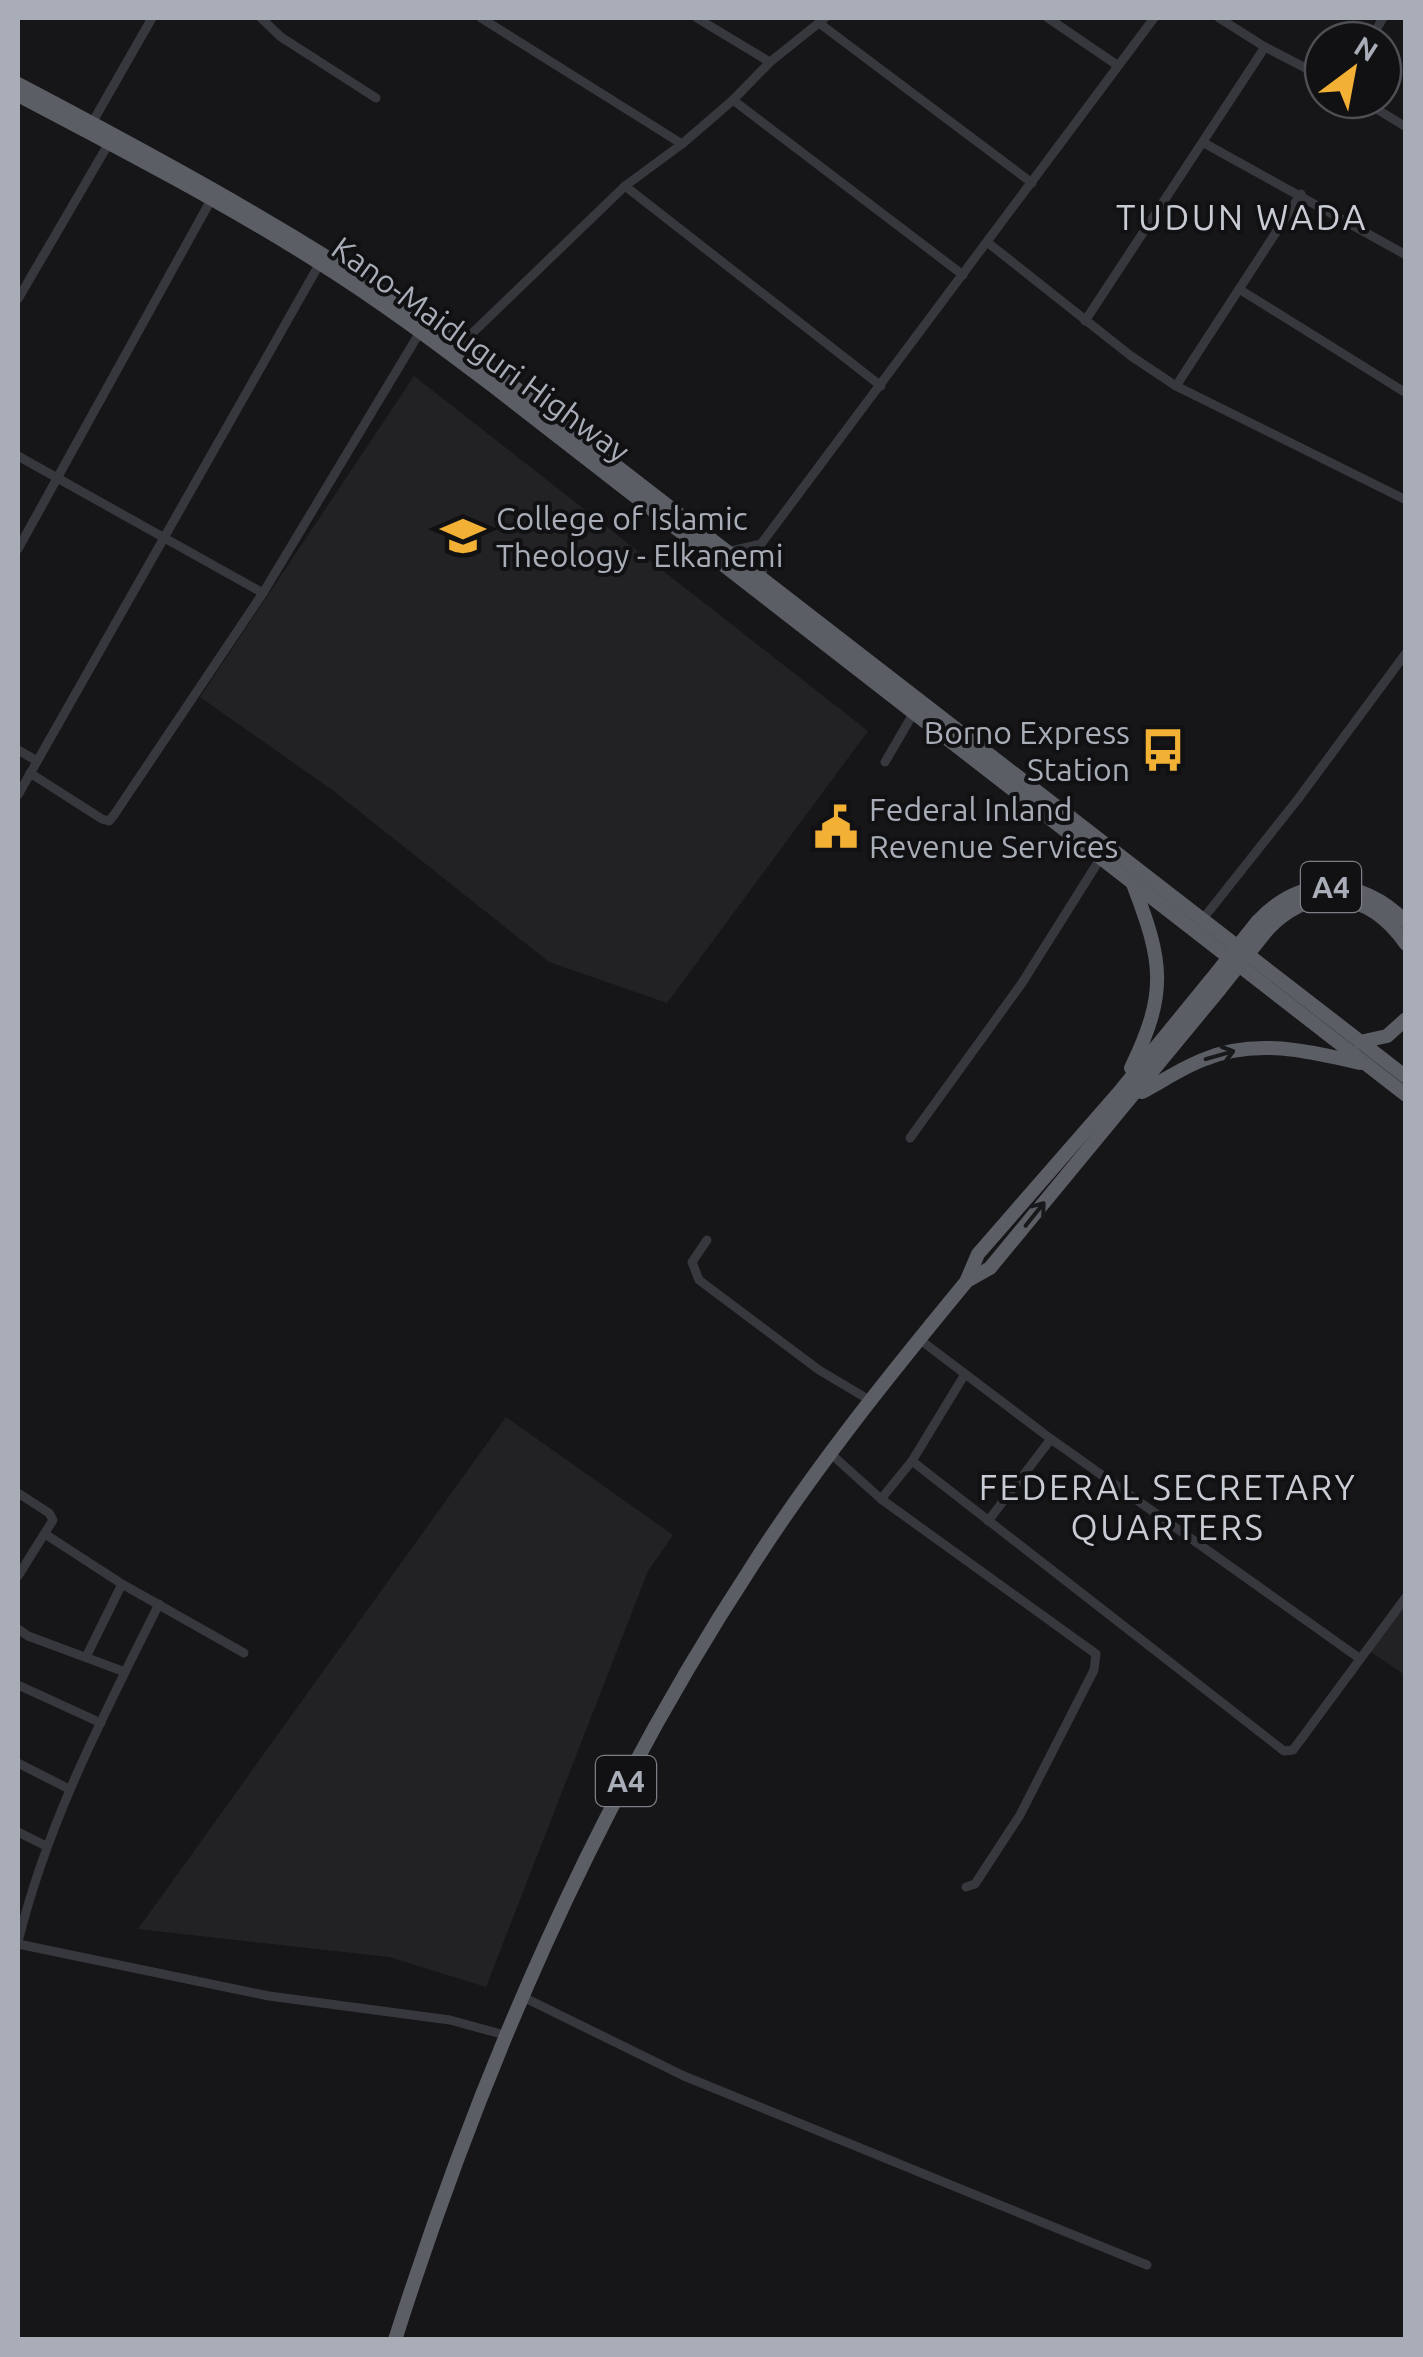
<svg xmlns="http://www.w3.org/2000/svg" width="1423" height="2357" font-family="Ubuntu,sans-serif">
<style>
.built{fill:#222225}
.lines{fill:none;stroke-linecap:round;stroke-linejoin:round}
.minor{stroke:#37383d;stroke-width:9}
.trunk{stroke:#5b5e65;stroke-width:14}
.trunk-bridge{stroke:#5b5e65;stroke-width:14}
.oneway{stroke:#18191b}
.labels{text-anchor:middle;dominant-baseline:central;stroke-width:8;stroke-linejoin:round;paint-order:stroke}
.shield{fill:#111113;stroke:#7b7e86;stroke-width:2.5}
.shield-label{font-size:30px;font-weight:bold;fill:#a8adb8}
.street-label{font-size:32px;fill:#a8adb8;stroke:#111113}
.poi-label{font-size:32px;fill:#a8adb8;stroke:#111113;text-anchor:start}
.neighbourhood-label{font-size:35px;letter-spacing:2.5px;fill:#c9ccd4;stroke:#111113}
</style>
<rect width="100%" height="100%" fill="#161618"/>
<!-- built -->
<g class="built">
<path d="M414,376L868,731L667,1003L549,962L335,792L200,697Z"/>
<path d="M506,1417L673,1535L648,1571L486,1987L389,1957L138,1929Z"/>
<path d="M1405,1601V1675L1368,1650Z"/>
</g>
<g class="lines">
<!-- minor -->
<g class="minor">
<path d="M261,18L281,37L376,98"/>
<path d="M481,18L682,144"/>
<path d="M697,18L770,62"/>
<path d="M1048,18L1117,65"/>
<path d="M1219,18L1265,47L1323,77"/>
<path d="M819,23L1032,183"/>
<path d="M1370,40L1383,18"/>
<path d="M733,100L963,275"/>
<path d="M1362,100L1406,127"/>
<path d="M92,123L152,18"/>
<path d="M1204,143L1406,255"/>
<path d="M625,186L881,386"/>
<path d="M987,242L1131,356L1176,386L1406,500"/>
<path d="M1239,289L1406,393"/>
<path d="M18,299L109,143"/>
<path d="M1085,321L1265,47"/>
<path d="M460,345L625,186L682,144L733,100L770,62L825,18"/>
<path d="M1176,386L1301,194"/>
<path d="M18,456L263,593"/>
<path d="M18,549L212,198"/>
<path d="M727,552L761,544"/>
<path d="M763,580L761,544L1154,18"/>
<path d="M18,750L37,761"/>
<path d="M885,762L913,714"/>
<path d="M30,773L102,819L109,821L114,815L263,593L420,332"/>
<path d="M18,795L320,263"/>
<path d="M1202,920L1298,799L1406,653"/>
<path d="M910,1138L1022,983L1100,859"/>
<path d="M707,1240L692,1262L699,1280L819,1370L871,1401"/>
<path d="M919,1339L1051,1439L1359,1658"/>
<path d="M830,1453L881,1499L1096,1654L1094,1670L1020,1815L975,1884L966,1887"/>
<path d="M912,1461L1284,1751L1293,1750L1406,1597"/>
<path d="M18,1493L49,1513L53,1520L18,1576"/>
<path d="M881,1499L912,1461L965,1374"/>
<path d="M988,1521L1051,1439"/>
<path d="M45,1534L122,1584L244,1653"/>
<path d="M18,1629L28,1636L125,1672"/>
<path d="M86,1657L122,1584"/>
<path d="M18,1685L101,1723"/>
<path d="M18,1763L69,1789"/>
<path d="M18,1832L46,1846"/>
<path d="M18,1942C47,1823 104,1714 159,1604"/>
<path d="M18,1944L269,1996L450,2020L505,2035"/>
<path d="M521,1996L684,2076L1147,2265"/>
</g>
<!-- trunk -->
<g class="trunk">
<path d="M18,84C172,165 317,244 460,345L1406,1077"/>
<path d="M18,95C119,148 221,201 318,262C379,300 436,343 493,386L1406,1095"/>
<path d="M1257,922C1302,874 1360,876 1406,922"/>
<path d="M1268,929C1313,883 1369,891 1406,944"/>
<path d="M1360,1042L1387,1036L1406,1019"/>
<path d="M1131,1068C1168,992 1163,962 1133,884"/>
<path d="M1142,1092C1163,1081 1183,1067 1205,1059C1255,1038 1309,1051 1360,1063"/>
<path d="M967,1281L990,1268L1220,989"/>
<path d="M395,2340C482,2067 595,1806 752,1566C816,1466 891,1373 966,1282L978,1254L1121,1090L1210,981"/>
</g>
<!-- trunk-bridge -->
<g class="trunk-bridge">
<path d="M1210,981L1257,922"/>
<path d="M1220,989L1268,929"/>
</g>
</g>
<!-- one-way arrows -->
<defs><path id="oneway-shaft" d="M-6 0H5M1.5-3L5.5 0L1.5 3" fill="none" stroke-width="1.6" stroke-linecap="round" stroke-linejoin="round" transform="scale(2.5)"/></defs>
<g class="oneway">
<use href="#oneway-shaft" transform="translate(1220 1055) rotate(-16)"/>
<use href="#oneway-shaft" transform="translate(1035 1214) rotate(-51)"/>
</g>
<!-- icons -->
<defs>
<g id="school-bare" transform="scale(3.45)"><path d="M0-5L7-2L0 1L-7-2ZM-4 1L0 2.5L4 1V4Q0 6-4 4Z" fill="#f2b134" stroke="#111113" stroke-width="2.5" paint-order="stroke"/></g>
<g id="bus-bare" transform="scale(3.45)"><path d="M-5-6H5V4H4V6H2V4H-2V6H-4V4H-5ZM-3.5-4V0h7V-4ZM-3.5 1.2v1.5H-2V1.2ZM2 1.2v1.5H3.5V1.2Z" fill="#f2b134" stroke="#111113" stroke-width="2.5" paint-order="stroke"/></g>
<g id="civic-bare" transform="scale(3.45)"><path d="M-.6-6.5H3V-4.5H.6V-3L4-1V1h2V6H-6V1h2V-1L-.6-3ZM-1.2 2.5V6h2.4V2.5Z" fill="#f2b134" stroke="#111113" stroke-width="2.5" paint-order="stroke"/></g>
</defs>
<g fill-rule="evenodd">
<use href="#school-bare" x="463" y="536"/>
<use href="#bus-bare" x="1163" y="750"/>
<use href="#civic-bare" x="836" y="827"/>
</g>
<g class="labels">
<!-- shield labels -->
<g class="shield">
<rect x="1301" y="862" width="60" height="50" rx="8"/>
<rect x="596" y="1756" width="60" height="50" rx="8"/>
</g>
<g class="shield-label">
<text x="1331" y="887">A4</text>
<text x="626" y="1781">A4</text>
</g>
<!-- street labels -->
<g class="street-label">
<text transform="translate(481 349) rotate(36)">Kano-Maiduguri Highway</text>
</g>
<!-- poi labels -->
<g class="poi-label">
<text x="496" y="518">College of Islamic<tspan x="496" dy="37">Theology - Elkanemi</tspan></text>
<text x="1130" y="732" text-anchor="end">Borno Express<tspan x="1130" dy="37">Station</tspan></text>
<text x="869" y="809">Federal Inland<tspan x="869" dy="37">Revenue Services</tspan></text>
</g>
<!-- neighbourhood labels -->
<g class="neighbourhood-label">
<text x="1242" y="217">TUDUN WADA</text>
<text x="1168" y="1487">FEDERAL SECRETARY<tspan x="1168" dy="40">QUARTERS</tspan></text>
</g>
</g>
<!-- border -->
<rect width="1423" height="2357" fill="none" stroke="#a8adb8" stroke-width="40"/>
<!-- north arrow -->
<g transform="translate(1353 70) rotate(32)"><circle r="48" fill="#111113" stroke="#4d4f55" stroke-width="2.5"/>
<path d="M0-8L18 38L0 25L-18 38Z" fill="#f2b134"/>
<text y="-15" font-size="28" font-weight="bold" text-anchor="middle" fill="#a8adb8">N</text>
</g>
</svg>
